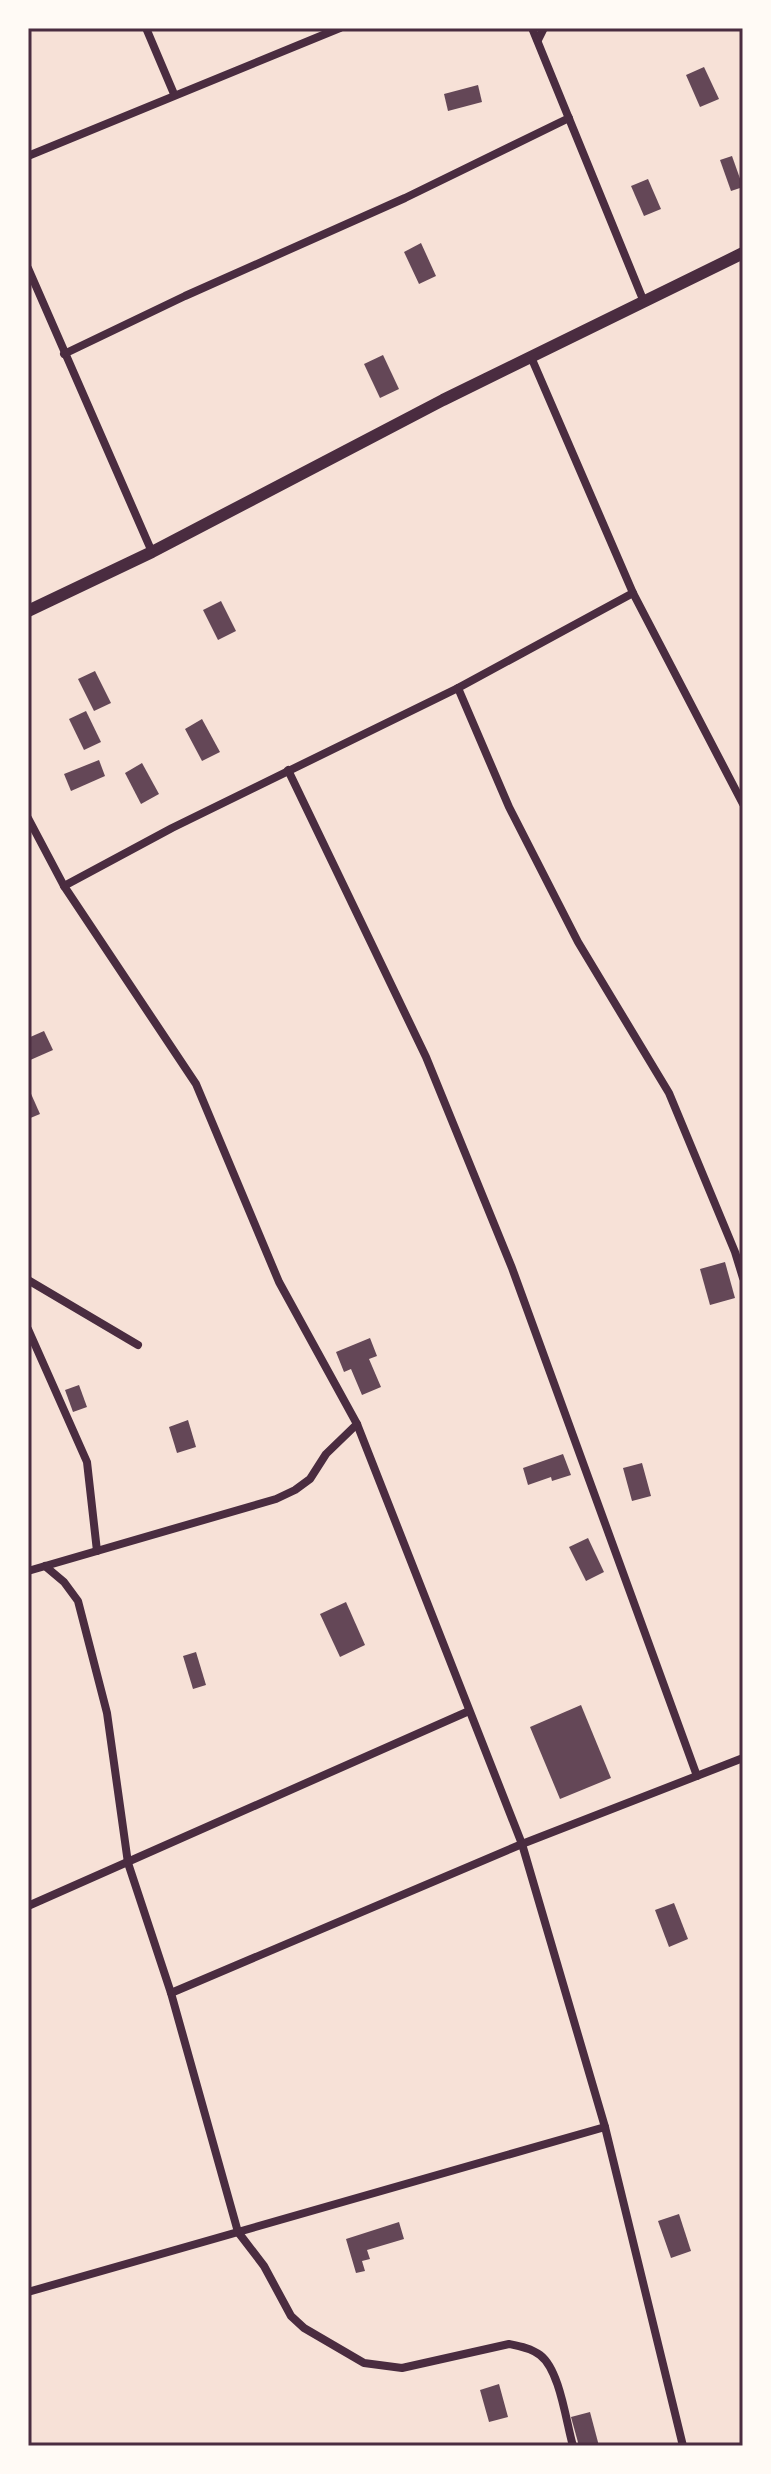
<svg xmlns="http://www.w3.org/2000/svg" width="771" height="2474" font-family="'PT Sans Narrow',sans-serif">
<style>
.building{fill:#644757}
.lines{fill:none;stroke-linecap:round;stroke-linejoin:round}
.minor{stroke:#4a2c40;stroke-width:8}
.tertiary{stroke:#4a2c40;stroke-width:12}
.neatline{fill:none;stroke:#4a2c40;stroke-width:3}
</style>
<rect width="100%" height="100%" fill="#f7e1d7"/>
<!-- building -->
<g class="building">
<path d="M704,67L719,99L700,107L686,75Z"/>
<path d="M478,85L482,102L448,111L444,94Z"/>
<path d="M732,156L743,187L731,191L720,160Z"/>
<path d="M648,179L661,209L644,216L631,186Z"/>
<path d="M421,243L436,276L419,284L404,252Z"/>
<path d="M383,355L399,389L380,398L364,364Z"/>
<path d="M221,601L236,631L218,640L203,610Z"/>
<path d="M95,671L111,703L94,711L78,679Z"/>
<path d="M86,711L101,742L84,750L69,719Z"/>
<path d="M202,719L220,752L202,761L185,729Z"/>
<path d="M99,760L105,776L71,791L64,774Z"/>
<path d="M142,763L159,794L141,804L125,773Z"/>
<path d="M44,1031L53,1050L28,1061V1038Z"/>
<path d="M28,1087L40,1114L28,1119Z"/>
<path d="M725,1262L735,1298L710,1305L700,1269Z"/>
<path d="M370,1338L377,1356L369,1359L381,1387L362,1395L351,1369L344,1372L336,1352Z"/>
<path d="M79,1385L87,1407L73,1412L65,1390Z"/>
<path d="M188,1420L196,1447L177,1453L169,1427Z"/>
<path d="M563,1454L571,1475L552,1481L551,1477L528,1485L523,1468Z"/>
<path d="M642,1463L651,1496L632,1501L623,1468Z"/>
<path d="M588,1538L604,1572L586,1581L569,1547Z"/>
<path d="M346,1602L365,1645L340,1657L320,1614Z"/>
<path d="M196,1652L206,1685L193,1689L183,1656Z"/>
<path d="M581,1705L611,1778L560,1799L530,1727Z"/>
<path d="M674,1903L688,1939L669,1947L655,1910Z"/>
<path d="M679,2214L691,2251L671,2258L658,2221Z"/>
<path d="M399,2222L404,2239L367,2250L370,2259L362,2261L365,2271L356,2273L346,2239Z"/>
<path d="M499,2384L508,2417L489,2422L480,2390Z"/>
<path d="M590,2412L599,2446H579L571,2417Z"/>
</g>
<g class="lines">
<!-- minor -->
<g class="minor">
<path d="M146,28L174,94"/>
<path d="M532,28L644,302"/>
<path d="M538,40L544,28"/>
<path d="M28,156L340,28"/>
<path d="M28,268L152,552"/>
<path d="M64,354L185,296L405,198L569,118"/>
<path d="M531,357L633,593L743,804"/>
<path d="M458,688L509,807L578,942L669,1093L735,1252L743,1278"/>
<path d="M288,770L426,1057L512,1268L697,1776"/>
<path d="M28,818L64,886L196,1084L279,1282L357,1424L522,1844L605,2127L683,2446"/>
<path d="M64,886L172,828L458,688L633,593"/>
<path d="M28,1280L138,1345"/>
<path d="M28,1329L87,1462L97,1551"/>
<path d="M45,1566L64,1582L78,1601L107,1713L128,1863L171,1993L238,2232L264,2266L291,2316L304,2328L364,2363L402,2368L509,2344C519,2346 531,2348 540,2355C560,2370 566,2422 573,2446"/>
<path d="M28,1571L276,1499L295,1490L310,1479L326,1454L357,1424"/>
<path d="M28,1906L469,1711"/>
<path d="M171,1993L522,1844L743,1758"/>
<path d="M28,2292L605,2127"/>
</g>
<!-- tertiary -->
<path class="tertiary" d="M28,611L152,552L443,400L743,253"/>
</g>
<!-- border -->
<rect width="771" height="2474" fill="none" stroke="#fffaf5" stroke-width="60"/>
<rect x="30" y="30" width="711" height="2414" class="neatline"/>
</svg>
